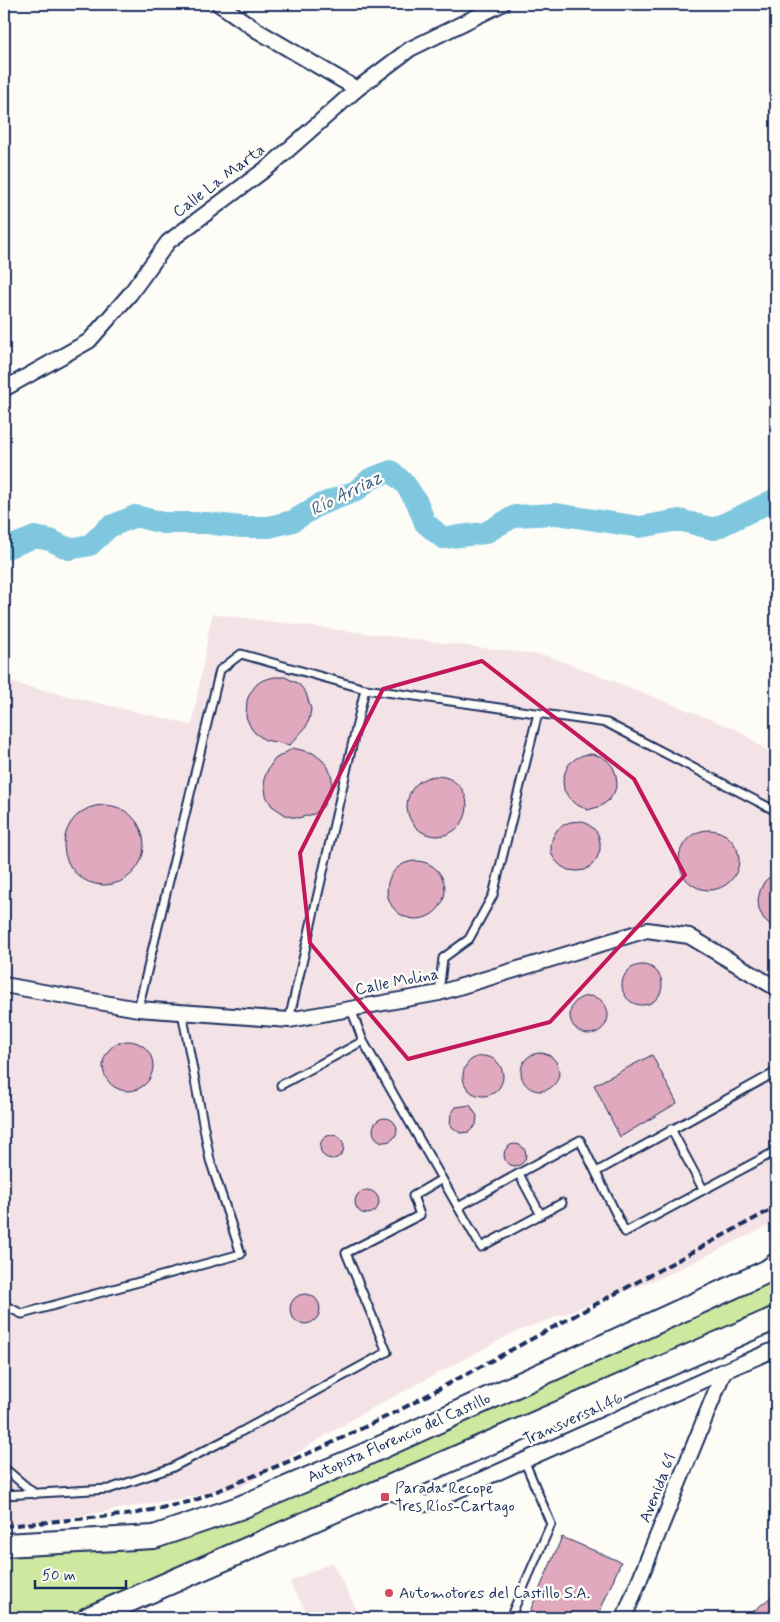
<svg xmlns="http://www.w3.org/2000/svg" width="780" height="1622" font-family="Mynerve,sans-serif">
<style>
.built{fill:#f4e3e6}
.green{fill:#cee89f;stroke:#748c7e}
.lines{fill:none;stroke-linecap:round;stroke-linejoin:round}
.river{stroke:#7fc7df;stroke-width:22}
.building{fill:#e0a9bd;stroke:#1b2f5e}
.service-casing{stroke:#1b2f5e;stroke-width:11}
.minor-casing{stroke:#1b2f5e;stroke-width:18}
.trunk-casing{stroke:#1b2f5e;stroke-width:26}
.service{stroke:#fdfcf7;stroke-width:7}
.minor{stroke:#fdfcf7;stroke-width:14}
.trunk{stroke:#fdfcf7;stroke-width:22}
.rail{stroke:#1b2f5e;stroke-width:4;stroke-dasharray:8 4;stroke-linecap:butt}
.marked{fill:none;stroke:#c2185b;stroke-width:4;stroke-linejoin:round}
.poi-dot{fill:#d1495b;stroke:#fdfcf7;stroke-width:2}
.labels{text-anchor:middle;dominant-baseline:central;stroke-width:5;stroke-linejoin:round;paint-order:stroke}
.street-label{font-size:16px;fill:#1b2f5e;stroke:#fdfcf7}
.poi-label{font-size:16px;fill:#1b2f5e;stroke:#fdfcf7;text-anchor:start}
.water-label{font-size:18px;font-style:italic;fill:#395d85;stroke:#fdfcf7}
</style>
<rect width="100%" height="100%" fill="#fdfcf7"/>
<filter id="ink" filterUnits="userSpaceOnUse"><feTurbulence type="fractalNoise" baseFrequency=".02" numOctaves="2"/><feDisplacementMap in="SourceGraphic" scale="10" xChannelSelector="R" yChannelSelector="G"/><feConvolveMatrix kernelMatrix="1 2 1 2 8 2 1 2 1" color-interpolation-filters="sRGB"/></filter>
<g filter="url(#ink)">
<!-- built -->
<g class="built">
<path d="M212,614L549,656L738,730L776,757V1222L663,1277L513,1333L354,1418L240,1488L50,1521L4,1526V681L192,725Z"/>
<path d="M332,1562L361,1618H310L289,1582Z"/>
</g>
<!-- green -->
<path class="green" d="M776,1265V1318L415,1476L69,1618H4L7,1591L4,1578V1545L154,1537Z"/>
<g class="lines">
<!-- river -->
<path class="river" d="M4,549L35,537L50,540L69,549L90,545L109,527L135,516L163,523H206L241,527H269L293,521L319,505L356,491L370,479L391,471L405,484L417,502L425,523L443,538L485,533L515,516L556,514L640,527L679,520L714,529L776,499"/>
</g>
<!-- building -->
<g class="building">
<path d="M274,677H285L299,684L306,693L311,709L309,720L306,727L290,745L265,740L255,733L251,728L246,717L247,700L250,693L257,684L263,680Z"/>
<path d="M293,748L313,753L322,760L328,767L332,778L331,791L323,807L314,814L298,818L287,816L272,806L266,796L264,779L268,769L275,759Z"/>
<path d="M591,754L600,756L607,760L613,767L616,775L617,784L614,793L609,800L601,806L588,810L575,804L569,798L564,790L563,781L565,772L569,764L575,759L583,755Z"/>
<circle cx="437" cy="806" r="30"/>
<circle cx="104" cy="845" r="40"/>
<path d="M583,821L593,828L598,834L600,842V850L597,858L592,865L585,870L577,871L568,870L561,866L555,860L551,853V844L553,837L557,830L563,825L570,822Z"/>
<circle cx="709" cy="860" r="30"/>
<circle cx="416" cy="890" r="29"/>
<path d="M776,871V930L764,919L759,910L758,900L760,891L764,882Z"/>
<circle cx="642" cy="985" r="20"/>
<circle cx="589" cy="1015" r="19"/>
<circle cx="128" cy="1066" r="25"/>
<circle cx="540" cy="1072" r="19"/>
<path d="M652,1055L677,1103L620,1137L594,1085Z"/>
<circle cx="483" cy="1076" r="20"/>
<path d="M470,1105L477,1116L476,1125L469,1132L460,1133L452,1127L450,1123L451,1114L456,1107Z"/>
<circle cx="385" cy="1130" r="12"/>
<circle cx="332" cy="1147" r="12"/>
<circle cx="515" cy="1155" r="11"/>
<circle cx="367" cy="1202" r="12"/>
<circle cx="305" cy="1309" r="15"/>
<path d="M562,1537L621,1562L597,1618H527Z"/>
<path d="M776,1593V1618H745Z"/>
</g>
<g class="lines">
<!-- service casing -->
<g class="service-casing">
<g id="service">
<path d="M439,993L443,958L469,939L493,895L538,713"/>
<path d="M138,1009L220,670L241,654L365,689L607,723L776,811"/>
<path d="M351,1009L363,1041L481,1247L562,1203"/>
<path d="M289,1020L365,689"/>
<path d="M281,1085L363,1041"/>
<path d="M671,1129L703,1189"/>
<path d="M596,1172L776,1072"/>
<path d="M519,1174L541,1215"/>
<path d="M458,1207L580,1140L625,1232L776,1151"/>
<path d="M4,1305L22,1314L241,1254L210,1160L182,1012"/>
<path d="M4,1468L35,1494"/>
<path d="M4,1495L109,1489L171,1468L235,1435L387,1352L346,1253L420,1215L413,1196L442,1179"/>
<path d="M510,1618L551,1524L524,1460"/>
</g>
</g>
<!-- minor casing -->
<g class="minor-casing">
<g id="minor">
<path d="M219,4L258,31L357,89"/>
<path d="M4,389L89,341L130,294L168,242L271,165L357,89L410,49L502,4"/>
<path d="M4,985L138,1009L289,1020L439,993L647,930L689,936L776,988"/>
<path d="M383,1490L427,1504L724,1371L776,1349"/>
<path d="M624,1618L724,1371"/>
</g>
</g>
<!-- trunk casing -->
<g class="trunk-casing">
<g id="trunk">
<path d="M4,1545L154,1537L239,1508L360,1457L768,1271L776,1265"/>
<path d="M89,1618L776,1318"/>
</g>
</g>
<!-- service -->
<use href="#service" class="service"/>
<!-- minor -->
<use href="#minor" class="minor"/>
<!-- trunk -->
<use href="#trunk" class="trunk"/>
<!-- rail -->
<path class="rail" d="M4,1526L133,1514L193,1501L321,1448L398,1411L776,1207"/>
</g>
</g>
<!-- marked area -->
<path class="marked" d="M482,661L634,779L685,875L550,1022L408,1059L310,943L300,853L383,689Z"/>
<!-- markers -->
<g class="poi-dot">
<rect x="380" y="1492" width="10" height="10" rx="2.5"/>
<circle cx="389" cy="1593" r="5"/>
</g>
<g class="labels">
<!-- street labels -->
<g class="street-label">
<text transform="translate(219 181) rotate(-37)">Calle La Marta</text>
<text transform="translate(397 982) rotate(-11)">Calle Molina</text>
<text transform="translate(573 1419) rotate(-24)">Transversal 46</text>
<text transform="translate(399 1438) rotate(-24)">Autopista Florencio del Castillo</text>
<text transform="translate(658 1488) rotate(-68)">Avenida 61</text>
</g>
<!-- poi labels -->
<g class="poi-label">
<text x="395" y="1488">Parada Recope<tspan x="395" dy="18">Tres Ríos-Cartago</tspan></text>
<text x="399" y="1593">Automotores del Castillo S.A.</text>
</g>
<!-- water labels -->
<g class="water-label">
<text transform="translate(346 494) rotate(-27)">Río Arriaz</text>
</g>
</g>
<!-- margin -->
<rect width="780" height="1622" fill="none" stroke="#fdfcf7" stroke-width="20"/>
<rect x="10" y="10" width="760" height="1602" fill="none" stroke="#1b2f5e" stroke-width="2" filter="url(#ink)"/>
<!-- scale -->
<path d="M35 1580v8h91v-8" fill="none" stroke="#1b2f5e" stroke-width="2.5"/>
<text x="42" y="1580" font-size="15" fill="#1b2f5e" stroke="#fdfcf7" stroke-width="4" paint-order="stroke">50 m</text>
</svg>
